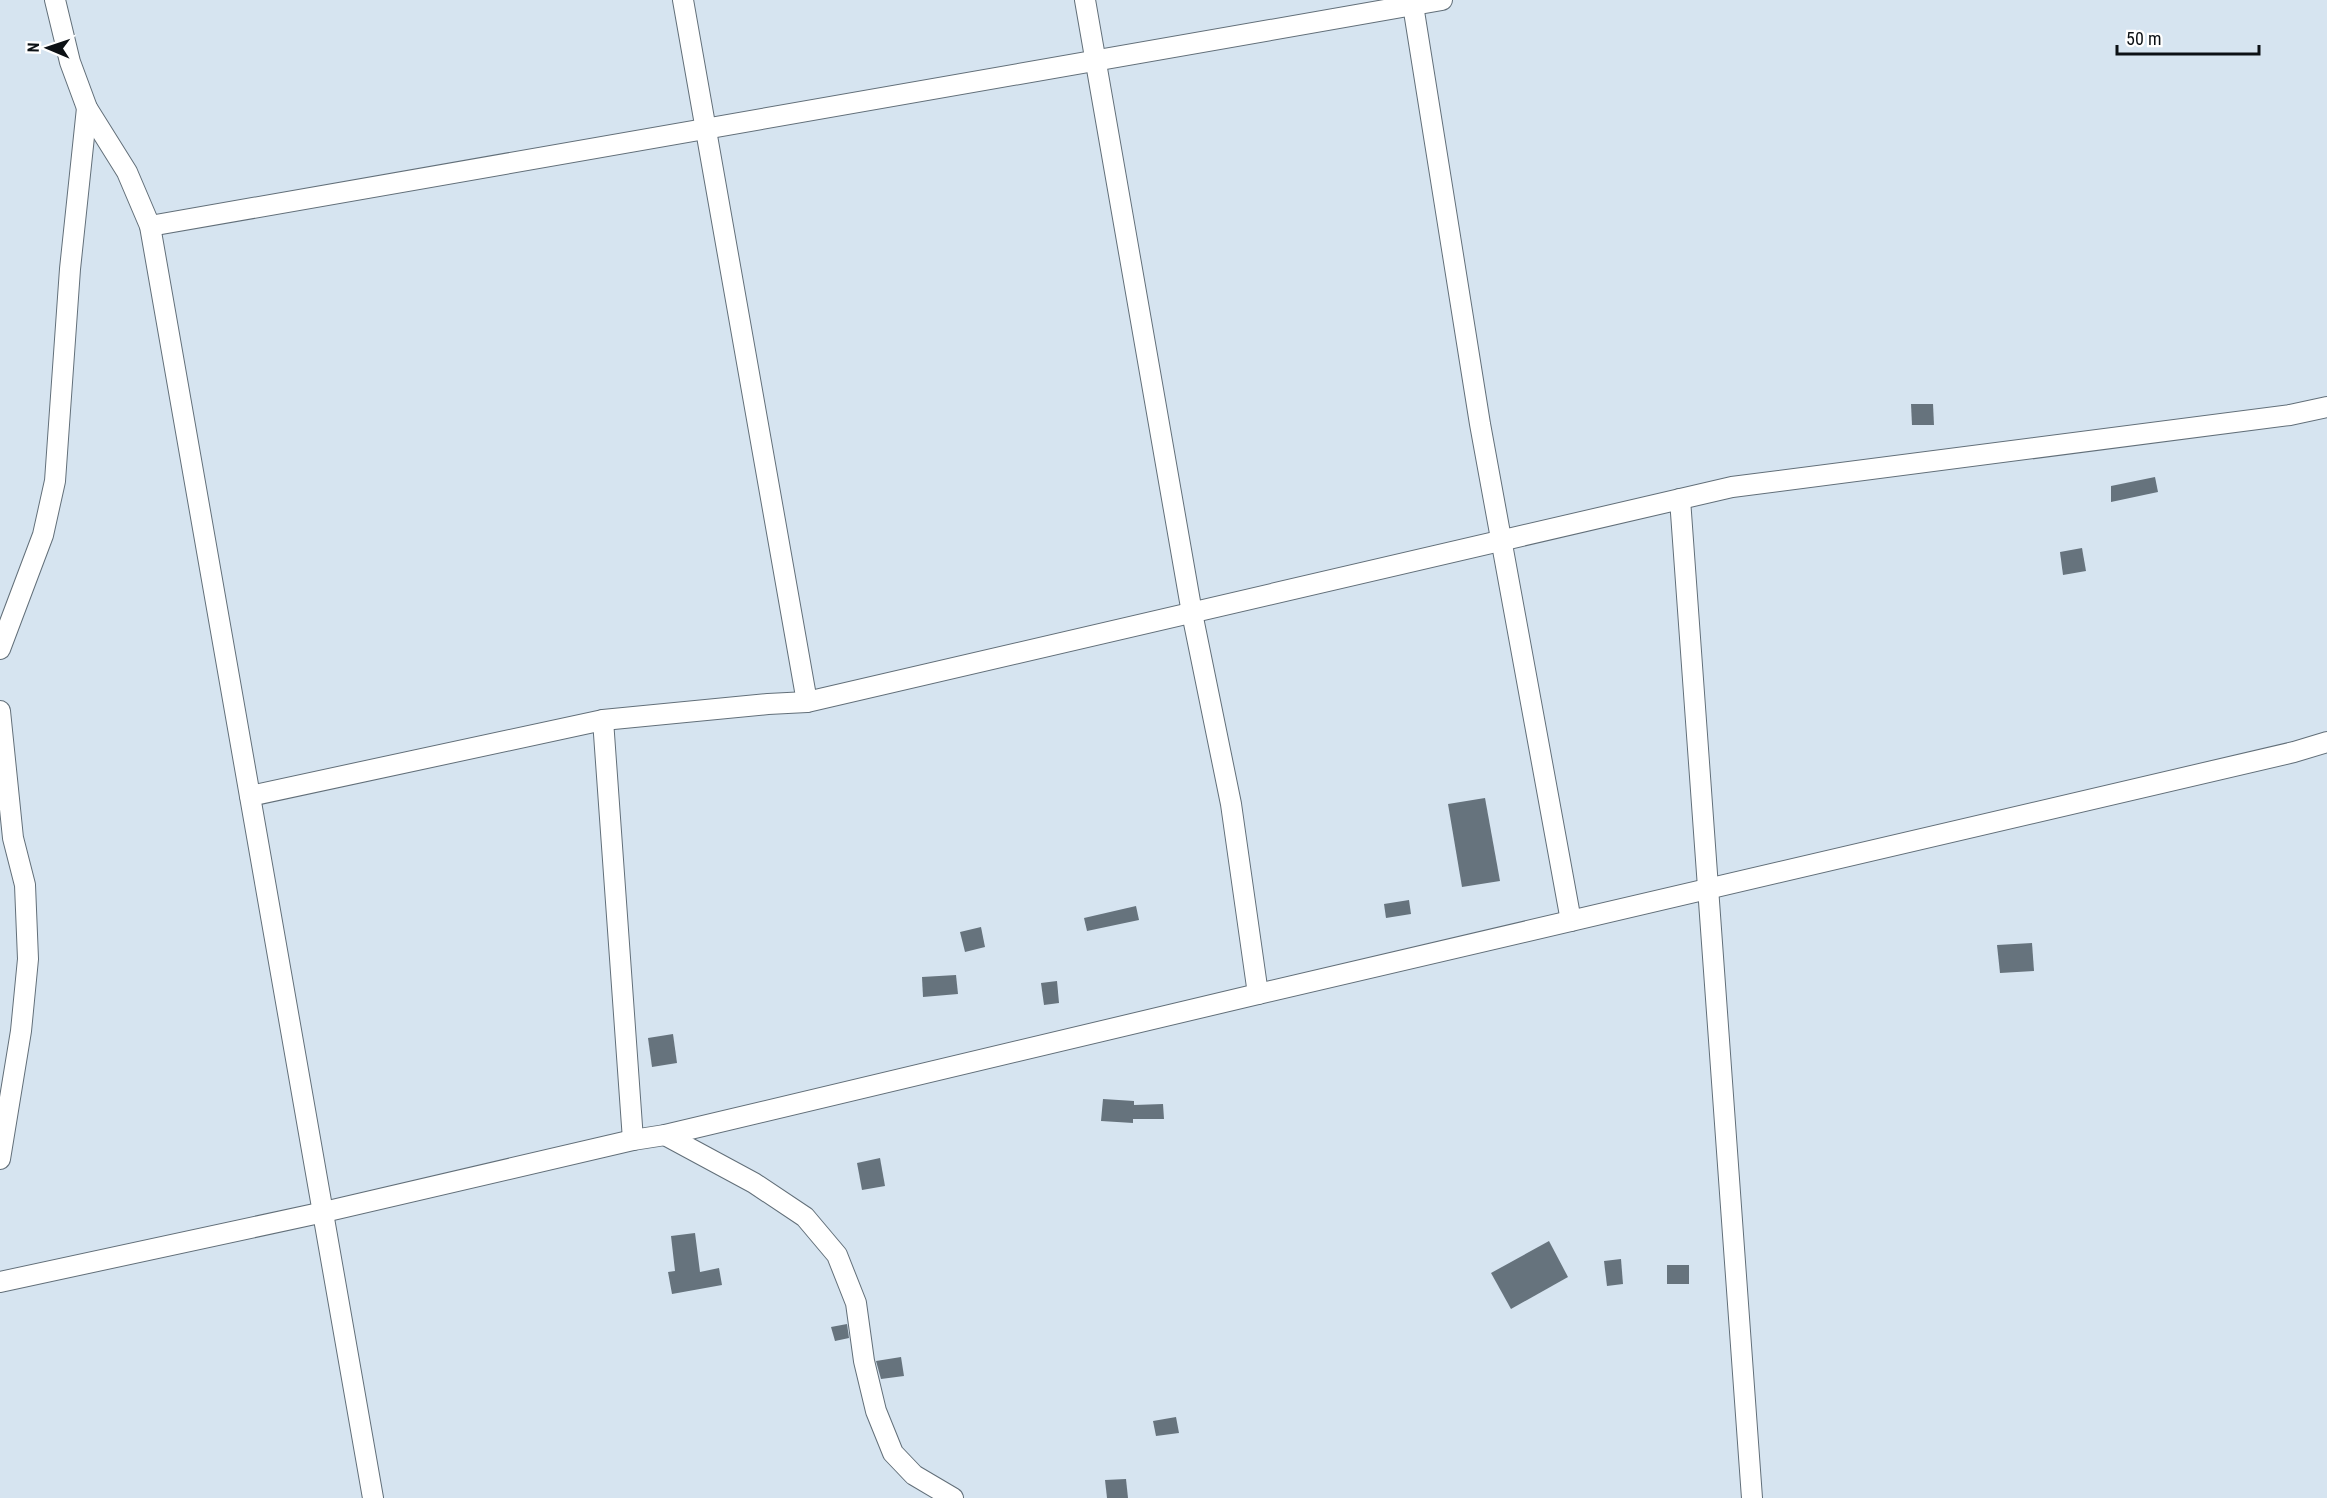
<svg xmlns="http://www.w3.org/2000/svg" width="2327" height="1498" font-family="'Roboto Condensed',sans-serif">
<style>
.building{fill:#66737d}
.lines{fill:none;stroke-linecap:round;stroke-linejoin:round}
.minor-casing{stroke:#626f79;stroke-width:22}
.minor{stroke:#fff;stroke-width:20}
</style>
<rect width="100%" height="100%" fill="#d6e4f0"/>
<!-- building -->
<g class="building">
<path d="M1911,404H1933L1934,425H1912Z"/>
<path d="M2155,477L2158,492L2111,502V486Z"/>
<path d="M2082,548L2086,571L2063,575L2060,552Z"/>
<path d="M1485,798L1500,881L1462,887L1448,804Z"/>
<path d="M1409,900L1411,914L1386,918L1384,904Z"/>
<path d="M1136,906L1139,920L1087,931L1084,918Z"/>
<path d="M981,927L985,947L965,952L960,932Z"/>
<path d="M2032,943L2034,971L2000,973L1997,945Z"/>
<path d="M956,975L958,994L923,997L922,977Z"/>
<path d="M1057,981L1059,1003L1044,1005L1041,983Z"/>
<path d="M673,1034L677,1063L652,1067L648,1038Z"/>
<path d="M1103,1099L1134,1101V1105L1163,1104L1164,1119H1133V1123L1101,1121Z"/>
<path d="M880,1158L885,1186L862,1190L857,1163Z"/>
<path d="M695,1233L700,1272L719,1268L722,1285L672,1294L668,1272L675,1271L671,1236Z"/>
<path d="M1549,1241L1568,1277L1511,1309L1491,1273Z"/>
<path d="M1621,1259L1623,1284L1607,1286L1604,1261Z"/>
<rect x="1667" y="1265" width="22" height="19"/>
<path d="M847,1324L849,1338L835,1341L831,1327Z"/>
<path d="M901,1357L904,1376L881,1379L876,1361Z"/>
<path d="M1176,1417L1179,1433L1156,1436L1153,1421Z"/>
<path d="M1126,1479L1128,1498H1107L1105,1480Z"/>
</g>
<g class="lines">
<!-- minor casing -->
<g class="minor-casing">
<g id="minor">
<path d="M55,0L70,62L87,108L127,172L150,226L373,1498"/>
<path d="M683,0L807,702"/>
<path d="M1085,0L1192,613L1231,804L1258,994"/>
<path d="M1413,5L1480,424L1571,921"/>
<path d="M150,226L1442,0"/>
<path d="M1680,499L1752,1498"/>
<path d="M0,649L43,535L55,481L70,269L87,108"/>
<path d="M0,711L13,838L25,885L28,959L21,1031L0,1159"/>
<path d="M603,720L633,1140"/>
<path d="M250,796L603,720L768,704L807,702L1732,487L2290,415L2327,407"/>
<path d="M665,1135L754,1183L805,1217L837,1255L856,1303L864,1361L876,1411L893,1453L914,1475L953,1498"/>
<path d="M0,1282L324,1212L633,1140L665,1135L1258,994L2294,752L2327,742"/>
</g>
</g>
<!-- minor -->
<use href="#minor" class="minor"/>
</g>
<!-- north arrow -->
<g transform="translate(48 48) rotate(272)" stroke="#ffffff" stroke-width="4.5" paint-order="stroke">
<path d="M0-4.5L10 22L0 15L-10 22Z" fill="#0c1115"/>
<text y="-9" font-size="16" font-weight="bold" text-anchor="middle" fill="#0c1115">N</text>
</g>
<!-- scale -->
<path d="M2117 45v9h142v-9" fill="none" stroke="#0c1115" stroke-width="3"/>
<text x="2126" y="45" font-size="18" fill="#0c1115" stroke="#ffffff" stroke-width="4.5" paint-order="stroke">50 m</text>
</svg>
